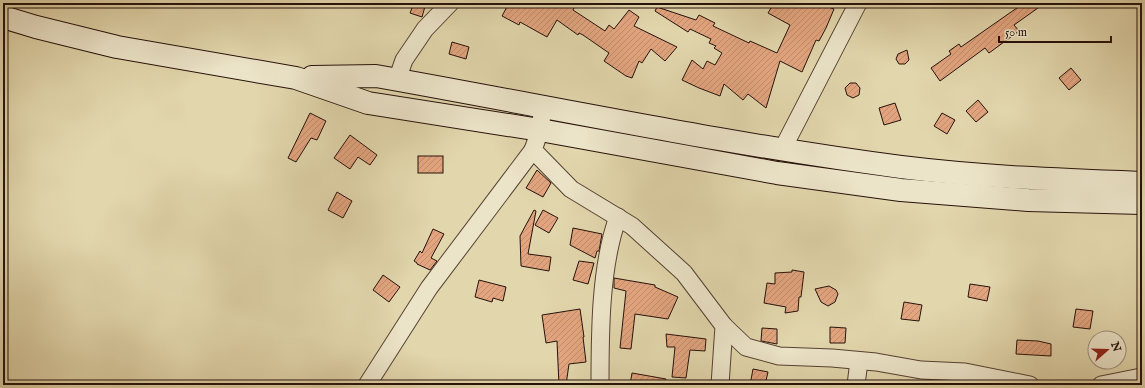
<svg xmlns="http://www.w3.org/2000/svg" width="1145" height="388" font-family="'IM FELL English',serif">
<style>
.building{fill:url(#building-hatch);stroke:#26110a}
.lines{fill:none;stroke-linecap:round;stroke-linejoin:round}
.street-casing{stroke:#554232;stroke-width:19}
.secondary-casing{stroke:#26110a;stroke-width:24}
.street{stroke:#ece4c9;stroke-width:17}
.secondary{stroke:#ece4c9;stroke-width:22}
</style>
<defs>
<pattern id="building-hatch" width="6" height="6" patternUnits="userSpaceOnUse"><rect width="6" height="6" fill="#e2a57f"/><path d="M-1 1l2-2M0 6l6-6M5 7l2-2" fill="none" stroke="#c28d6c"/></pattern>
</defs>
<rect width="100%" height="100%" fill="#e2d6ac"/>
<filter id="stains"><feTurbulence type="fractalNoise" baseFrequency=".005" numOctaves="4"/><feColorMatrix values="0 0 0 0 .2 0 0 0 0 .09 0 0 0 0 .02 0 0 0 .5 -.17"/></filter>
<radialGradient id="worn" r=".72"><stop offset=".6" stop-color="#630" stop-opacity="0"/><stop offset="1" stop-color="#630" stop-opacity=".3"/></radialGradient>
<!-- building -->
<g class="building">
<path d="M414,3H426L422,17L410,13Z"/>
<path d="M509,3H576L573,10L605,31L609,25L614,29L629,10L639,17L634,26L677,47L665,61L651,49L642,63L639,61L632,78L626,76L604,61L609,53L583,35L579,33L578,35L557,20L547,37L520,22L519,25L502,16Z"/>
<path d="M774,3H818L834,9L826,28L819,41L816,40L802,72L780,61L766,108L748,94L743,100L724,84L720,96L699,88L682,80L692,60L703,69L707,61L715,65L722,53L714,48L716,46L709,43L711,39L690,29L688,32L655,11L657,7L696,20L699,15L715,23L713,26L749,43L750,41L777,53L790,25L768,13Z"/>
<path d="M1024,3H1045L1014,25L1019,31L989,53L985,48L940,81L931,68L951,54L949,51L959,44L961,47Z"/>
<path d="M452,42L469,47L466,59L449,54Z"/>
<path d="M907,50L909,60L905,64H899L896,59L898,54Z"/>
<path d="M1071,68L1081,80L1069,90L1059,78Z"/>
<path d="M850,83H856L860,88L859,95L853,98L847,95L845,88Z"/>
<path d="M978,100L988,112L976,122L966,111Z"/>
<path d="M895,103L901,120L884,125L879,108Z"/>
<path d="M310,113L326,121L317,140L311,138L296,162L288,158Z"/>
<path d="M942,113L955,120L947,134L934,126Z"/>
<path d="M350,135L377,155L370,165L358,157L350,169L334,158Z"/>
<rect x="418" y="156" width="25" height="17"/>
<path d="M537,170L551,183L543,197L526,188Z"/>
<path d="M337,192L352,201L343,218L328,210Z"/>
<path d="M534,210L536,211L528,254L551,257L549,271L521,266L520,236Z"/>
<path d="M543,210L558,218L549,233L535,225Z"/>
<path d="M573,228L602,234L599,251H597L595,258L570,245Z"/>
<path d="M433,229L444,234L431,258L437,261L430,270L417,264V263L414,261L420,251L422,253Z"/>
<path d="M579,261L594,263L588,284L573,280Z"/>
<path d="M792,270L804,272L801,297H799L798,311L785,313L786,307L764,303L767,283L775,284V273L792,272Z"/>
<path d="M383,275L400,287L389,302L373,290Z"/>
<path d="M614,278L655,285V287L678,297L668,319L635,314L631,349L620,348L626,291L614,288Z"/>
<path d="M479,280L506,287L503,301L493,298L492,302L475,297Z"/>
<path d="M970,284L990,287L987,301L968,297Z"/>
<path d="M829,286L836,290L838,294L835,302L828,306L821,302L815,289Z"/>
<path d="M904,302L922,305L919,321L901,319Z"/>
<path d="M580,309L584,337H583L586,362L569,364L566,385H559L557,341L546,343L542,315Z"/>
<path d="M1076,309L1093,311L1090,329L1073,327Z"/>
<path d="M830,327L846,328L845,343H830Z"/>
<path d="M762,328L777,329V344L761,341Z"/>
<path d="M666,334L706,339L705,351L690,350L686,378L672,377L675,347H667Z"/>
<path d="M1017,340L1038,341L1051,344V356L1016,354Z"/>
<path d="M753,369L768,372L765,385H750Z"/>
<path d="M632,373L666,379L665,385H630Z"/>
</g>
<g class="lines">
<!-- street casing -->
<g class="street-casing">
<g id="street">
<path d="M397,80L404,60L425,29L450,3"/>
<path d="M543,106L540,130L533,150L571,189L632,226L684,273L724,326L720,385"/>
<path d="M782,150L858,3"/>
<path d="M724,326L746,347L779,356L832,358L876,362L921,370L965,372L1030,385"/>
<path d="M367,385L429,288L533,150"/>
<path d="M600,385C600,334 600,266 618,217"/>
<path d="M856,385L859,361"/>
<path d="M1101,385L1141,377"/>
</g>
</g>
<!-- secondary casing -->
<g class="secondary-casing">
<g id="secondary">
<path d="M3,17L36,27L117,47L296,78L368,103L540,130L777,173L901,190L1028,200L1142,203"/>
<path d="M312,77L376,76C551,107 725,144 901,167C981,177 1062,180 1142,183"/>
</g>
</g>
<!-- street -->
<use href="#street" class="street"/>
<!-- secondary -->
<use href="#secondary" class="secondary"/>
</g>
<!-- margin -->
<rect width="1145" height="388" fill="none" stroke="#e2d6ac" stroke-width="16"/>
<rect x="4" y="4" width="1137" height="380" fill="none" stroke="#26110a" stroke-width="2"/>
<rect x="8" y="8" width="1129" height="372" fill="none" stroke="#26110a"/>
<!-- north arrow -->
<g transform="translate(1107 350) rotate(70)"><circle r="19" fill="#ece4c9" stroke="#9d907d"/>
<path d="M0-3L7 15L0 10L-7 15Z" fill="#8f2418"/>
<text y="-6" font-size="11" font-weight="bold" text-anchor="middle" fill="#26110a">N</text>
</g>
<!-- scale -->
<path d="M999 36v6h112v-6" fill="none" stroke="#26110a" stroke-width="2"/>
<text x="1005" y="36" font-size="12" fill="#26110a" stroke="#ece4c9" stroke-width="3" paint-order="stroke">50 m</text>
<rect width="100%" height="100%" filter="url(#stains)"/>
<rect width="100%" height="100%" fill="url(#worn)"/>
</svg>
